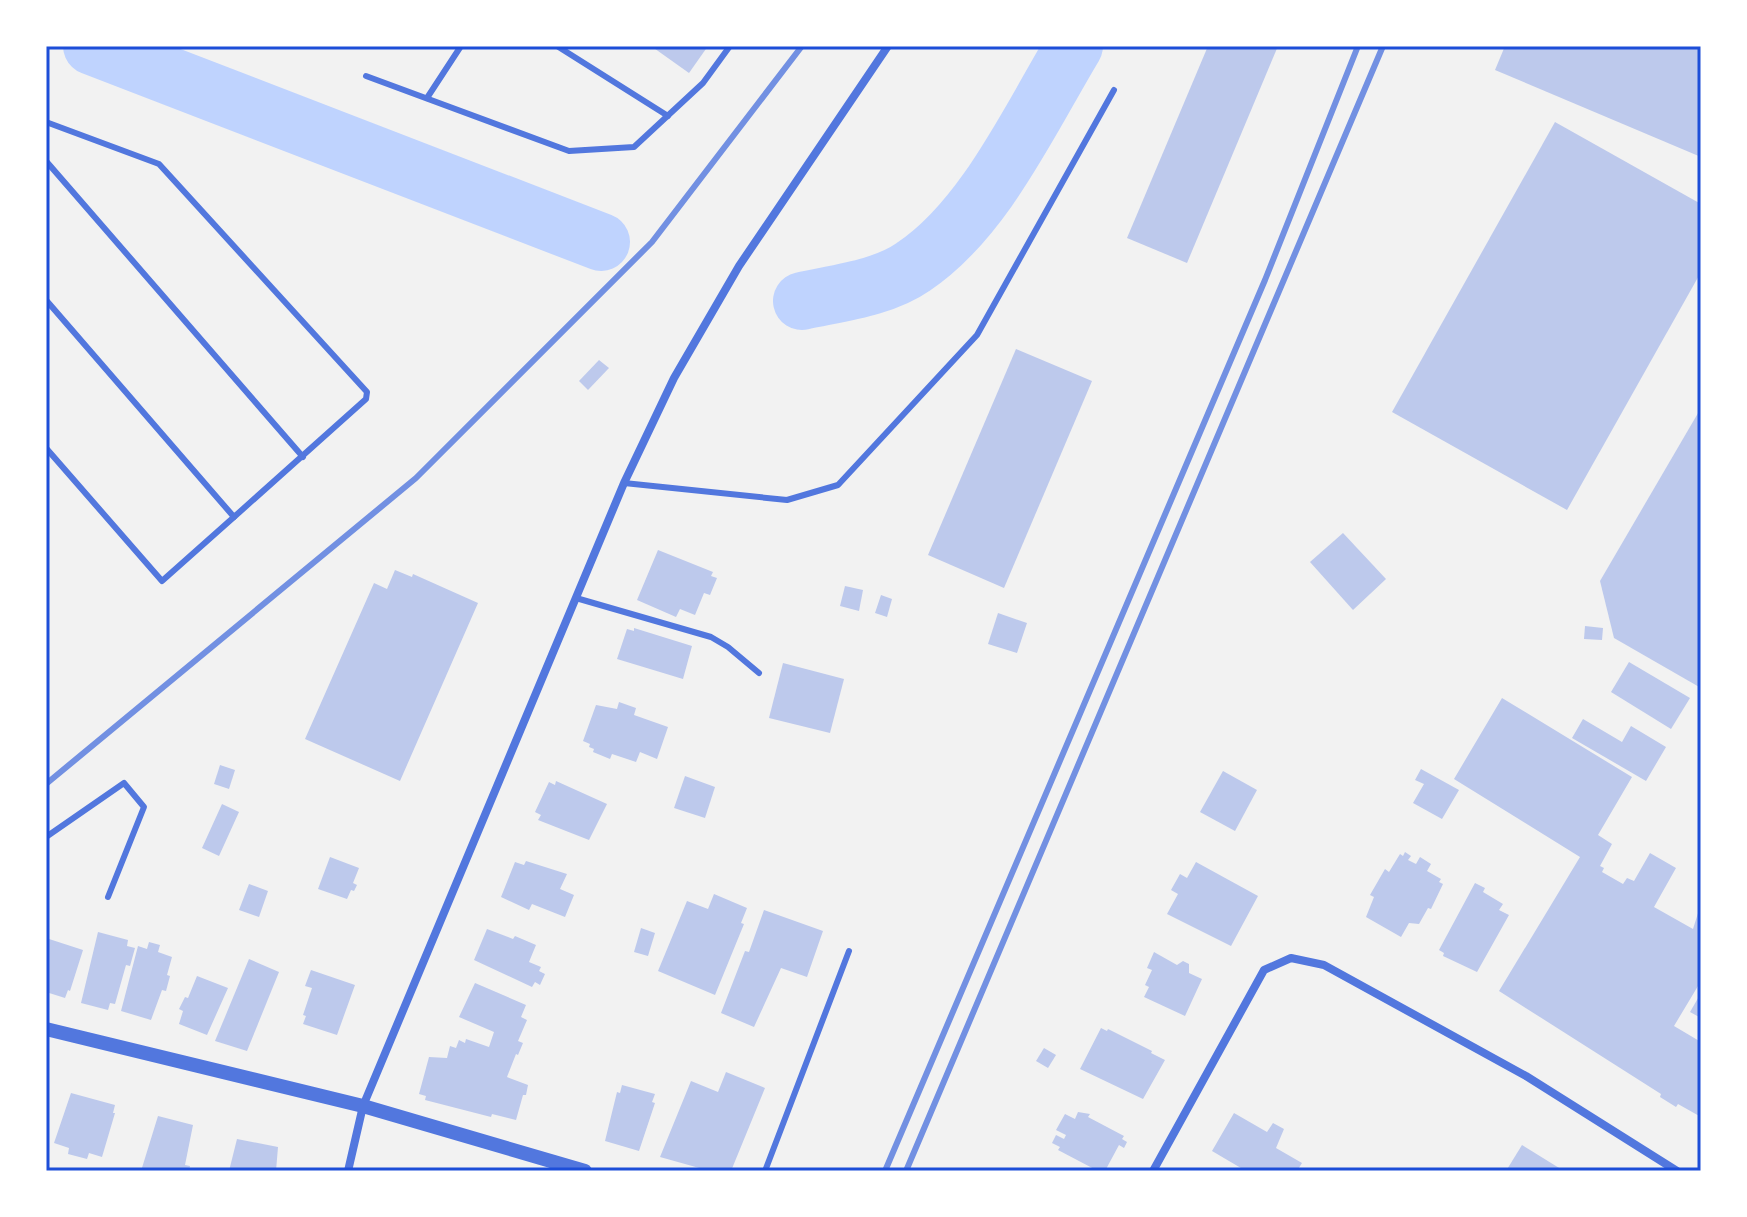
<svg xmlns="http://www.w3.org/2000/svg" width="1747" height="1217" font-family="'Fira Sans',sans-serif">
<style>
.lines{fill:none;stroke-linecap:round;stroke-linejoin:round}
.river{stroke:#bfd3fe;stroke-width:58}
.building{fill:#bdc9ec}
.service{stroke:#5277de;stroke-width:6}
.minor{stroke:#5277de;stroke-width:8}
.tertiary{stroke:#5277de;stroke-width:14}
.rail{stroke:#7290e2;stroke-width:6}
.neatline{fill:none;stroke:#1d4ed8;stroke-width:3}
</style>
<rect width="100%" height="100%" fill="#f2f2f2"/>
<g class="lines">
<!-- river -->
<g class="river">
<path d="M92,46L601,242"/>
<path d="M802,301C838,293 883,288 913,267C984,220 1030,119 1074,46"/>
</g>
</g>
<!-- building -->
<g class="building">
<path d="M651,46H708L689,73Z"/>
<path d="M1208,46H1278L1187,263L1127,238Z"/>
<path d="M1505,46H1701V157L1495,70Z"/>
<path d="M1555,122L1701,204V272L1567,510L1392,412Z"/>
<path d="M1016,349L1092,381L1004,588L928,555Z"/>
<path d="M599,360L609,368L588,390L579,381Z"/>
<path d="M1701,408V688L1614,638L1600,581Z"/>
<path d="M1343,533L1386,579L1353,610L1310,562Z"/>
<path d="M658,550L713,572L711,576L717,578L710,595L704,593L695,615L680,609L676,617L637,600Z"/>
<path d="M395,570L412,577L413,574L478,603L400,781L305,739L374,583L387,589Z"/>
<path d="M845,586L863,590L859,611L840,606Z"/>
<path d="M881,595L892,599L887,617L875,613Z"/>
<path d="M998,613L1027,623L1017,653L988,644Z"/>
<path d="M1585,626L1603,628L1602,640L1584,639Z"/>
<path d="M634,628L692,646L683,679L617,659L627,629L634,631Z"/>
<path d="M1629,662L1690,698L1671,729L1611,692Z"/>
<path d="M783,663L844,679L830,733L769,718Z"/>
<path d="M1502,698L1632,777L1598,835L1612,844L1600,866L1604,868L1602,872L1623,884L1627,878L1634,881L1650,853L1676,868L1654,907L1693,929L1699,910L1701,911V981L1674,1026L1701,1042V1117L1678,1104L1676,1107L1660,1097L1661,1094L1499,991L1580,857L1454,779Z"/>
<path d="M619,702L636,708L634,715L668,727L657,759L640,752L636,762L612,754L610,759L593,752L594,749L589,747L590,744L583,741L596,705L617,709Z"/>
<path d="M1583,719L1622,742L1631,726L1666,747L1646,781L1572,738Z"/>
<path d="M220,765L235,770L229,789L214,784Z"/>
<path d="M1421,769L1459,790L1442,819L1413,803L1424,784L1415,780Z"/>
<path d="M1223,771L1257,790L1235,831L1200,812Z"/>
<path d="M685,776L715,787L705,818L674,808Z"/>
<path d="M556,781L607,804L589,840L538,820L541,815L535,812L549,782L555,785Z"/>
<path d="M222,804L239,812L219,856L202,848Z"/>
<path d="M1405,852L1411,856L1408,860L1416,864L1420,857L1431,864L1427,871L1441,879L1439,882L1443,884L1431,909L1428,908L1419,924L1409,923L1401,937L1366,917L1374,897L1370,895L1385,869L1389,872L1400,854L1403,856Z"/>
<path d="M330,857L359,868L353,883L357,885L354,891L351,890L347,899L318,889Z"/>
<path d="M526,861L567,874L560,889L574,895L565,917L532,904L529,910L501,897L515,862L524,865Z"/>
<path d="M1196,862L1258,896L1231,946L1167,914L1178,894L1171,890L1180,874L1187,878Z"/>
<path d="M1475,883L1485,888L1483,892L1503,904L1499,910L1509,915L1477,972L1443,956L1444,953L1439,950Z"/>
<path d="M249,884L268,891L259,917L239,910Z"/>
<path d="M714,894L747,908L741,923L744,924L715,995L658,971L687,901L708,909Z"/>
<path d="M764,910L823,931L807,977L781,968L754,1027L721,1013L745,951L749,952Z"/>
<path d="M641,928L655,933L648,956L634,952Z"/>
<path d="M487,929L513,939L515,936L536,945L529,962L541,967L539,971L545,974L540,985L535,982L532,987L474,960Z"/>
<path d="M98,932L128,940L127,946L135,948L130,966L126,965L115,1004L110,1003L108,1010L81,1003Z"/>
<path d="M46,938L83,950L70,991L68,990L65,998L46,992Z"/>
<path d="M149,942L160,945L158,952L172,957L167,975L170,976L166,991L162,990L151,1020L121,1011L138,946L147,949Z"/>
<path d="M1154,952L1177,965L1183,961L1189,964V973L1202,979L1185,1016L1144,997L1149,987L1145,985L1152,970L1147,968Z"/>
<path d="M249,959L279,972L247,1051L215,1041Z"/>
<path d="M311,970L355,985L337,1035L303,1024L306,1016L303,1015L312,988L305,986Z"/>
<path d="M197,976L228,988L207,1035L179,1024L183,1011L179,1009L185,997L188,998Z"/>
<path d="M475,983L526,1005L521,1017L527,1020L518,1041L523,1043L518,1055L516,1054L507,1077L528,1085L526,1095H523L516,1120L492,1114L491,1117L425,1100L426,1096L419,1094L429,1057L447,1058L450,1046L456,1048L459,1040L465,1043L466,1039L489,1047L494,1032L459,1017Z"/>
<path d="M1701,993V1018L1690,1012Z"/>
<path d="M1101,1028L1107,1031L1108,1029L1152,1051L1151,1053L1165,1060L1143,1099L1080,1069Z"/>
<path d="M1044,1048L1056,1055L1048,1068L1036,1061Z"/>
<path d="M726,1072L765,1088L731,1171H710L660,1157L691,1081L718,1092Z"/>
<path d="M622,1085L655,1094L652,1102L655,1103L639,1151L605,1141L617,1092L620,1093Z"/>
<path d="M71,1093L115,1105L113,1113H115L102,1157L89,1153L87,1159L68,1154L69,1148L54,1143Z"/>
<path d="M1078,1112L1090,1114L1088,1117L1124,1136L1122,1139L1127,1142L1124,1148L1119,1145L1105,1171H1098L1058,1150L1060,1147L1052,1143L1056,1135L1064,1139L1066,1135L1056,1130L1065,1114L1075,1119Z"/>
<path d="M1234,1113L1267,1132L1273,1123L1284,1129L1276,1148L1302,1163L1297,1171H1246L1212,1151Z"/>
<path d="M158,1116L193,1125L185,1165L190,1166L189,1171H141Z"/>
<path d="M237,1139L278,1147L276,1171H229Z"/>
<path d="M1522,1145L1564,1171H1506Z"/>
</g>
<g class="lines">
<!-- service -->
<g class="service">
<path d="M557,46L668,116"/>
<path d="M366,76L569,151L634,147L703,83L730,46"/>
<path d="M427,98L461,46"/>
<path d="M46,122L159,164L367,392L366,399L234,517L46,300"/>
<path d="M46,161L303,457"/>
<path d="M46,448L162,581L234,517"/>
<path d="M624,483L787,500L838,485L977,335L1114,90"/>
<path d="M576,598L711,637L728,647L759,673"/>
<path d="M46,837L124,783L144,807L108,897"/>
<path d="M765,1171L849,951"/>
</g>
<!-- minor -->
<g class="minor">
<path d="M348,1171L363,1106L624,483L674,378L739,266L888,46"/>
<path d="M1153,1171L1264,970L1291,958L1324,965L1526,1076L1677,1171"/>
</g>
<!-- tertiary -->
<path class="tertiary" d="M46,1029L363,1106L585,1171"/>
<!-- rail -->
<g class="rail">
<path d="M46,784L416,478L652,242L802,46"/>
<path d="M885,1171L1265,280L1358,46"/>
<path d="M906,1171L1383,46"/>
</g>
</g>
<!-- border -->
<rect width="1747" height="1217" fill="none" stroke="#ffffff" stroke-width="96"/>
<rect x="48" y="48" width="1651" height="1121" class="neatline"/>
</svg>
